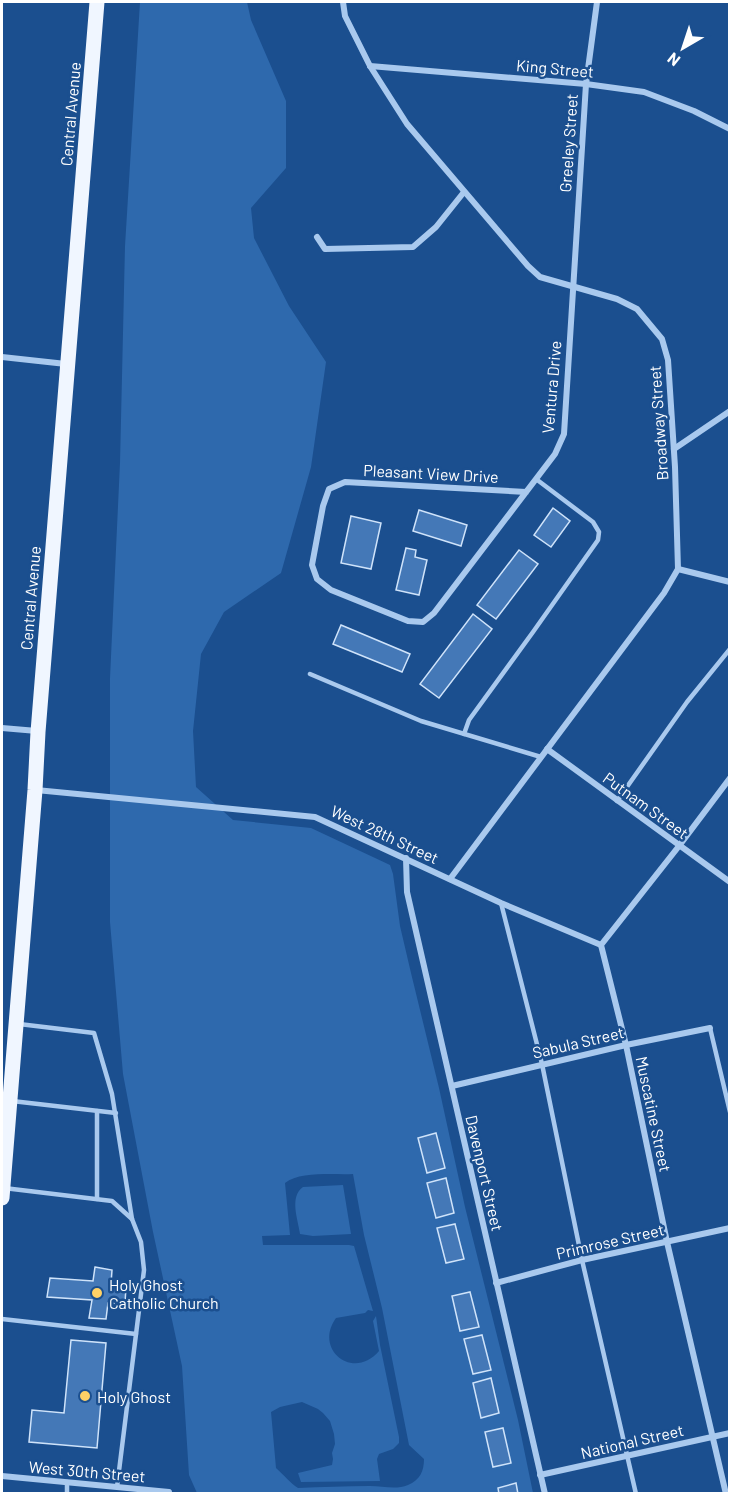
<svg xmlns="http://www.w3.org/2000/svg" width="731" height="1495" font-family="Barlow,sans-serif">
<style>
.green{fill:#2e69ad;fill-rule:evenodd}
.building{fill:#4478b7;stroke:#cfe3fa;stroke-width:1.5}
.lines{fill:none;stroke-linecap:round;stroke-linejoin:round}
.service{stroke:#a9c9ee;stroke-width:4.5}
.minor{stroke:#a9c9ee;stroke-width:6}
.primary{stroke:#f0f6ff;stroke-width:15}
.poi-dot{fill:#ffd166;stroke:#1b4f8f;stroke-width:2}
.labels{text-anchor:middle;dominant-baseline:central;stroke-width:5;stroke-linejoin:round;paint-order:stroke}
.street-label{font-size:16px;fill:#fff;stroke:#1b4f8f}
.poi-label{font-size:16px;fill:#fff;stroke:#1b4f8f;text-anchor:start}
</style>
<rect width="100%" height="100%" fill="#1b4f8f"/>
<!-- green -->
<g class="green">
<path d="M140,2H247L251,20L286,101V168L251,208L254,238L289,306L326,362L311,467L281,573L224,612L201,654L193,731L196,787L233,820L311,828L390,865L393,874L400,926L411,973L439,1088L465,1207L518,1420L533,1493H197L189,1475L182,1366L153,1232L123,1074L110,922V678L120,463L125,246ZM353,1174L364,1235L382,1308L409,1445L424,1459C424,1471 420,1480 408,1485C396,1490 383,1486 370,1486C346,1486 322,1487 298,1488C290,1483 284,1475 276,1468L271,1412L280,1407L302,1402L318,1409L323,1413L330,1421L334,1434L335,1444L332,1453L333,1459L332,1465L298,1473L301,1482L380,1481L377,1459L379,1454L393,1449L399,1443V1437L380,1345L376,1316L373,1321L379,1351C354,1381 313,1350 336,1318L365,1313L368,1310L373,1311L354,1246L349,1245H263L262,1236L290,1235L285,1183C300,1171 334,1175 353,1174Z"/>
<path d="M343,1185L351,1234L313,1236L300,1234C298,1219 289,1197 303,1187Z"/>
</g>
<!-- building -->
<g class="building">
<path d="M553,508L570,521L551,547L534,535Z"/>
<path d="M419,510L467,525L461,546L413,531Z"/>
<path d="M351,516L381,523L371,569L341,563Z"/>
<path d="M406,548L416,550L415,557L427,560L419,595L396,590Z"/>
<path d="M519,550L538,564L496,619L477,605Z"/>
<path d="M473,614L492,629L439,698L420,684Z"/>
<path d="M341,625L410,654L402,672L333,644Z"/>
<path d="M436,1133L445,1168L427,1173L418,1138Z"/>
<path d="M446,1178L454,1213L436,1218L427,1183Z"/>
<path d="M455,1224L464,1259L446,1263L437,1228Z"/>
<path d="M95,1267L112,1270L111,1284L126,1286L125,1304L108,1303L106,1319L89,1318L92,1300L47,1297L50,1278L93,1281Z"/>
<path d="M470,1292L479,1327L460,1331L452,1296Z"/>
<path d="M482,1335L491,1370L473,1374L464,1339Z"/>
<path d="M71,1340L106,1343L97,1448L29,1442L32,1410L64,1413Z"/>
<path d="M491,1378L499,1413L481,1418L473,1383Z"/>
<path d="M503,1428L511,1463L493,1467L485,1432Z"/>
<path d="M516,1483L518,1494H499L498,1488Z"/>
</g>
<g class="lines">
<!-- service -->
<g class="service">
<path d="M310,674L421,721L541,757"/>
<path d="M464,734L469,720L533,632L598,540L599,532L593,522L536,479"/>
<path d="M617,801L687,702L730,649"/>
<path d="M501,903L542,1064L582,1260L636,1494"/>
<path d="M19,1024L94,1033L112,1094L132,1219L141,1242L144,1270L117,1487"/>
<path d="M710,1028L730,1112"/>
<path d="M12,1101L116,1113"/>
<path d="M4,1188L112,1201L132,1219"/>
<path d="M97,1199V1111"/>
<path d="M2,1319L136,1334"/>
<path d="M67,1494V1482"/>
</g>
<!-- minor -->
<g class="minor">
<path d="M343,2L345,16L370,66L407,124L528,266L540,277L617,299L637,309L662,339L668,360L675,467L678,569L664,593L450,879"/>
<path d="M370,66L586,84L644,92L694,111L730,129"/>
<path d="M317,237L325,249L413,247L436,227L464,192"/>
<path d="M2,357L66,364"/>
<path d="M674,449L730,411"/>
<path d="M526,492L345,482L329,489L323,506L312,565L317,579L331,590L408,621L423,622L434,613L555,454L564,434L586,84L597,2"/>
<path d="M678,569L730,582"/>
<path d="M2,728L37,731"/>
<path d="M547,749L730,882"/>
<path d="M36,790L315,817L501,903L601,945"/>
<path d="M406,858L407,892L545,1494"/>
<path d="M452,1086L626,1045L710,1028"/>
<path d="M496,1283L582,1260L730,1228"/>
<path d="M540,1475L730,1433"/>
<path d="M2,1476L169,1492V1494"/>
<path d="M726,1494L667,1242L626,1045L601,945L679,846L730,778"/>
</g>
<!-- primary -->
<path class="primary" d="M2,1198L35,790L38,732L97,2"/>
</g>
<!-- markers -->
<g class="poi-dot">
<circle cx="97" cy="1293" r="6"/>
<circle cx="85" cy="1396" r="6"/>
</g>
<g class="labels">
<!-- street labels -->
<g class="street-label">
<text transform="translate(555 68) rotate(5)">King Street</text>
<text transform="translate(70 114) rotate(-85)">Central Avenue</text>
<text transform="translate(568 143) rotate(-86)">Greeley Street</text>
<text transform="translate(551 387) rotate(-85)">Ventura Drive</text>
<text transform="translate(658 423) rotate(-94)">Broadway Street</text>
<text transform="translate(431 473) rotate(3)">Pleasant View Drive</text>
<text transform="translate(30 598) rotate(-85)">Central Avenue</text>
<text transform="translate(646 805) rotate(36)">Putnam Street</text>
<text transform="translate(385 834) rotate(25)">West 28th Street</text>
<text transform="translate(578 1042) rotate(-13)">Sabula Street</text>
<text transform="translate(654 1114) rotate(78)">Muscatine Street</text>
<text transform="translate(485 1173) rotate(77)">Davenport Street</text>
<text transform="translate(610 1241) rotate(-13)">Primrose Street</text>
<text transform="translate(632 1441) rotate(-13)">National Street</text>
<text transform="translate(87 1471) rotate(5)">West 30th Street</text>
</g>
<!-- poi labels -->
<g class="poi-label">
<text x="109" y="1284">Holy Ghost<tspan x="109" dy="18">Catholic Church</tspan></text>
<text x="97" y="1396">Holy Ghost</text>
</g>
</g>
<!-- border -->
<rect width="731" height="1495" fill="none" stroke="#ffffff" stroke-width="6"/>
<!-- north arrow -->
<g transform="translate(683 48) rotate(219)" stroke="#1b4f8f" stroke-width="4.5" paint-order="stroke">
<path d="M0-4.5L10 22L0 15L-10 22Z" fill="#ffffff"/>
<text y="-9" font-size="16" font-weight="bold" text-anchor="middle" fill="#ffffff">N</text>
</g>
</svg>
